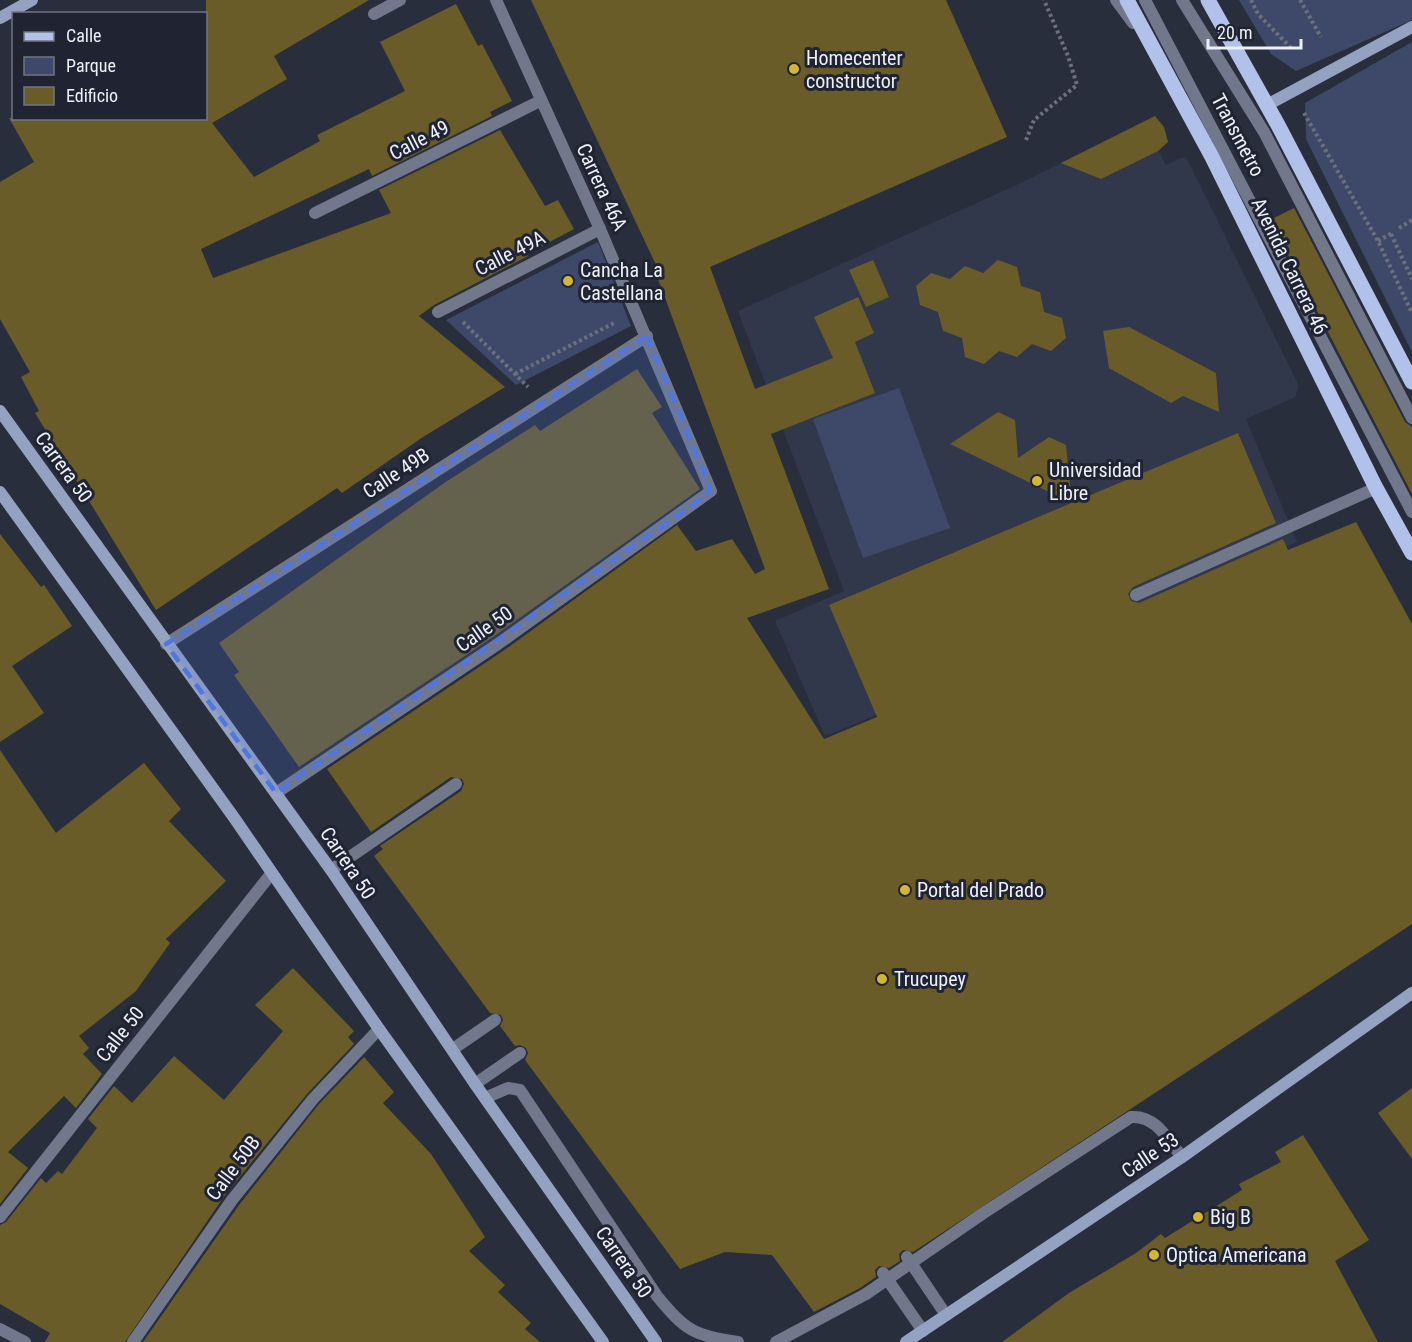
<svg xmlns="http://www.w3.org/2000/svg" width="1412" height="1342" font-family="'Roboto Condensed',sans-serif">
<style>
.built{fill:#31384b}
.green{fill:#3e4969}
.building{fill:#695c29}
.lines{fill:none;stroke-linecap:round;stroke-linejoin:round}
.path{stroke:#6c707d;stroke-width:4;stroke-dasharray:3 3;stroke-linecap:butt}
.lane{stroke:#71788c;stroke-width:12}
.street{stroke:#71788c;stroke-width:12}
.secondary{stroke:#95a1c1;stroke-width:12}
.primary{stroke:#b2c1ea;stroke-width:15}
.lane-bridge{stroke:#71788c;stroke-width:12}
.marked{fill:#5176e0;fill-opacity:0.2;stroke:#5176e0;stroke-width:4.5;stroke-dasharray:12 8;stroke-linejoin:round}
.poi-dot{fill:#d5b534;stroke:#202432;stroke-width:2}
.labels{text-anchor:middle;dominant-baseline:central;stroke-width:6;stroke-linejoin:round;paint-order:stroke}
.poi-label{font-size:20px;fill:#ecf0f9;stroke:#202432;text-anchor:start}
.street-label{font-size:20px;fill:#ecf0f9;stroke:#202432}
</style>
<rect width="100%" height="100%" fill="#292e3c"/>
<!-- built -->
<path class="built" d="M1155,116L1164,127L1168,142L1158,151L1166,165L1184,157L1188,161L1299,386L1295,397L1246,419L1297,542L825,736L775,621L844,591L738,311L1025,181Z"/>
<!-- green -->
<g class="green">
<path d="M1239,0H1412V20L1296,71L1271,54Z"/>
<path d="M1412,42V352L1306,139L1305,103Z"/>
<path d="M598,242L631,326L516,385L446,320Z"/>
<path d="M899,388L950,528L863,558L813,419Z"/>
</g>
<!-- building -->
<g class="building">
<path d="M206,0H369L274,56L287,79L212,123L254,177L320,141L317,135L405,91L380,42L456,4L478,46L482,44L512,101L490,112L492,116L372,176L369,169L201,249L213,278L391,213L379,190L500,130L545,206L558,200L574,229L527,254L528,256L434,305L419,316L505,387L423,437L342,493L337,488L156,610L35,413L39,411L21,377L30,372L0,319V182L34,162L9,118H206Z"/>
<path d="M531,0H946L1007,137L710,267L755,389L833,358L814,317L858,297L874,333L855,342L875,393L771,434L829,589L747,618L824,739L877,717L829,605L1238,433L1276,523L1133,587L1128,594L1131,601L1139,603L1283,539L1288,550L1356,522L1412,624V924L913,1252L903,1250L899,1254L900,1261L889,1268L879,1266L875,1270L876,1277L860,1288L814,1312L772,1255L725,1252L680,1269L525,1060L528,1053L526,1048L520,1045L515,1046L500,1026L503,1020L501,1015L490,1013L374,856L383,849L380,846L461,791L464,784L462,779L451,777L371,832L327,769L503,651L677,525L696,551L732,539L755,574L765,569L654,268L657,267Z"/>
<path d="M1155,116L1164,127L1168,142L1158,151L1101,179L1061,163Z"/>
<path d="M1294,208L1405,422L1412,427V494L1270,220Z"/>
<path d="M873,260L889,297L866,307L849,270Z"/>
<path d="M998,260L1017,267L1021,286L1040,292L1044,312L1062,318L1066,338L1051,351L1032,344L1017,357L999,351L984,364L965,357L962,338L943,331L938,312L920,305L916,286L931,273L950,279L965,266L983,273Z"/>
<path d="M1129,327L1216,373L1219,412L1183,396L1171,403L1109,368L1103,331Z"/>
<path d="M637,369L662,407L652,413L700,489L493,637L299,767L234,675L239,672L219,643L447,481L535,425L540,431Z"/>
<path d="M998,412L1015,420L1018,458L1049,437L1066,445L1072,503L950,444Z"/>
<path d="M0,534L41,587L44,585L72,626L12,666L44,713L0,742Z"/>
<path d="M0,750L56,833L144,763L181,809L169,821L226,881L166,939L170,943L136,991L79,1036L89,1048L83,1054L102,1074L76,1108L64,1096L8,1152L28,1168L0,1204Z"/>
<path d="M293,968L354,1031L348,1037L354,1044L307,1094L225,1195L125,1342H45L50,1333L0,1304V1225L6,1222L41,1178L46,1183L58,1171L62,1174L97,1128L88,1119L114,1086L132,1103L174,1056L224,1100L283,1031L255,1005Z"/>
<path d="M364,1057L394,1092L383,1103L431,1154L485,1237L469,1251L505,1285L498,1292L531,1323L525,1329L540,1342H143L239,1205L319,1104Z"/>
<path d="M1412,1088V1159L1378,1113Z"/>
<path d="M1303,1135L1369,1240L1335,1261L1378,1342H1002L1069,1293L1136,1253L1161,1234L1165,1238L1242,1190L1239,1184L1281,1162L1275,1152Z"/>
</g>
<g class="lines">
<!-- path -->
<g class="path">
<path d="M1251,0L1258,14L1293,50"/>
<path d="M1300,0L1321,37"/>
<path d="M1304,113L1378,241L1412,313"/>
<path d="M1026,140L1034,120L1077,85L1068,56L1044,0"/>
<path d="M1399,228L1412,220"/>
<path d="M1391,234L1412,279"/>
<path d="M1378,241L1392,233"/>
<path d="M463,322L528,387"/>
<path d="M515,374L616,322"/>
</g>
<!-- lane -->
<g class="lane">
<path d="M1145,0L1412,512"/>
<path d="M1182,0L1264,132L1412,418"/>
<path d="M374,14L400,0"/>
<path d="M315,213L540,101"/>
<path d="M1136,595L1376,488"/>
<path d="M331,870L456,784"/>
<path d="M453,1049L495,1020"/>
<path d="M475,1084L520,1053"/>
<path d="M485,1098L508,1088L520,1090L657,1296C686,1331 693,1335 738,1342"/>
<path d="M982,1214L1131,1117C1156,1115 1168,1140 1182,1157"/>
<path d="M907,1257L946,1315"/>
<path d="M883,1273L923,1331"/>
<path d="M133,1342L232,1200L313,1099L379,1029"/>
<path d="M776,1342L866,1294"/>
</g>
<!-- street -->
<g class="street">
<path d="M1116,0L1133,23"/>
<path d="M438,312L600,229"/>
<path d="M166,644L647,336"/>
<path d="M276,793L498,644L711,491L600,229L496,0"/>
<path d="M0,1217L271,874"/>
<path d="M0,1329L25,1342"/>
</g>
<!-- secondary -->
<g class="secondary">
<path d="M0,18L32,0"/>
<path d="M1267,105L1412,27"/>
<path d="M0,411L331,870L475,1084L656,1342"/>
<path d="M0,492L235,819L379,1029L603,1342"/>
<path d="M906,1342L1182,1157L1412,993"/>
</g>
<!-- primary -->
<g class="primary">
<path d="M1127,0L1212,157L1376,488L1412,553"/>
<path d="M1208,0L1278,125L1412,382"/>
</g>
<!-- lane-bridge -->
<path class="lane-bridge" d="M866,1294L982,1214"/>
</g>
<!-- marked area -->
<path class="marked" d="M647,336L710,486L708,495L276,793L166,644Z"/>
<!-- markers -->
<g class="poi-dot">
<circle cx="794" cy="69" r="6"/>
<circle cx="568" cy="281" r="6"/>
<circle cx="1037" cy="481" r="6"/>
<circle cx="905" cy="890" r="6"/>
<circle cx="882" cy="979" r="6"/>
<circle cx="1198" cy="1217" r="6"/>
<circle cx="1154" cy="1255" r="6"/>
</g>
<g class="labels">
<!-- poi labels -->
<g class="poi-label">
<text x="806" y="58">Homecenter<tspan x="806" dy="23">constructor</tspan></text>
<text x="580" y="270">Cancha La<tspan x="580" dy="23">Castellana</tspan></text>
<text x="1049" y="470">Universidad<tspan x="1049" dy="23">Libre</tspan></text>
<text x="917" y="890">Portal del Prado</text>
<text x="894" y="979">Trucupey</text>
<text x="1210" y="1217">Big B</text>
<text x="1166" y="1255">Optica Americana</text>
</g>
<!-- street labels -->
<g class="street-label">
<text transform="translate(1238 135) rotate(62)">Transmetro</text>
<text transform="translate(419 140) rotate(-27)">Calle 49</text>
<text transform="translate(602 187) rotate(65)">Carrera 46A</text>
<text transform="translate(510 253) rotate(-27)">Calle 49A</text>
<text transform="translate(1290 266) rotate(64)">Avenida Carrera 46</text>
<text transform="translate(64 467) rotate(54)">Carrera 50</text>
<text transform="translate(396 473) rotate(-33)">Calle 49B</text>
<text transform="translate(484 629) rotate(-35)">Calle 50</text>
<text transform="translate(348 863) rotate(56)">Carrera 50</text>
<text transform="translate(120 1034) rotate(-52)">Calle 50</text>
<text transform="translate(1150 1155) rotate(-34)">Calle 53</text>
<text transform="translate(233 1168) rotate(-53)">Calle 50B</text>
<text transform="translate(624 1262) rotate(55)">Carrera 50</text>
</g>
</g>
<!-- legend -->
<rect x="12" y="12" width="195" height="108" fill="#202432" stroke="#727682" stroke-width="1.5"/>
<rect x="24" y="32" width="30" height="9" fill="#b2c1ea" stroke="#727682" stroke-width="1.5"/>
<text x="66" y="42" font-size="18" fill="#ecf0f9">Calle</text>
<rect x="24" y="57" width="30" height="18" fill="#3e4969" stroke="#727682" stroke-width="1.5"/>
<text x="66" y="72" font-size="18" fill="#ecf0f9">Parque</text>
<rect x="24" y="87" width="30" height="18" fill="#695c29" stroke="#727682" stroke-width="1.5"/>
<text x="66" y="102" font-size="18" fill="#ecf0f9">Edificio</text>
<!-- scale -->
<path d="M1208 39v9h93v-9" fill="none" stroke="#ecf0f9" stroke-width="3"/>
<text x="1217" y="39" font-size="18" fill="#ecf0f9" stroke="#202432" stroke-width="4.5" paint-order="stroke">20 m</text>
</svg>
